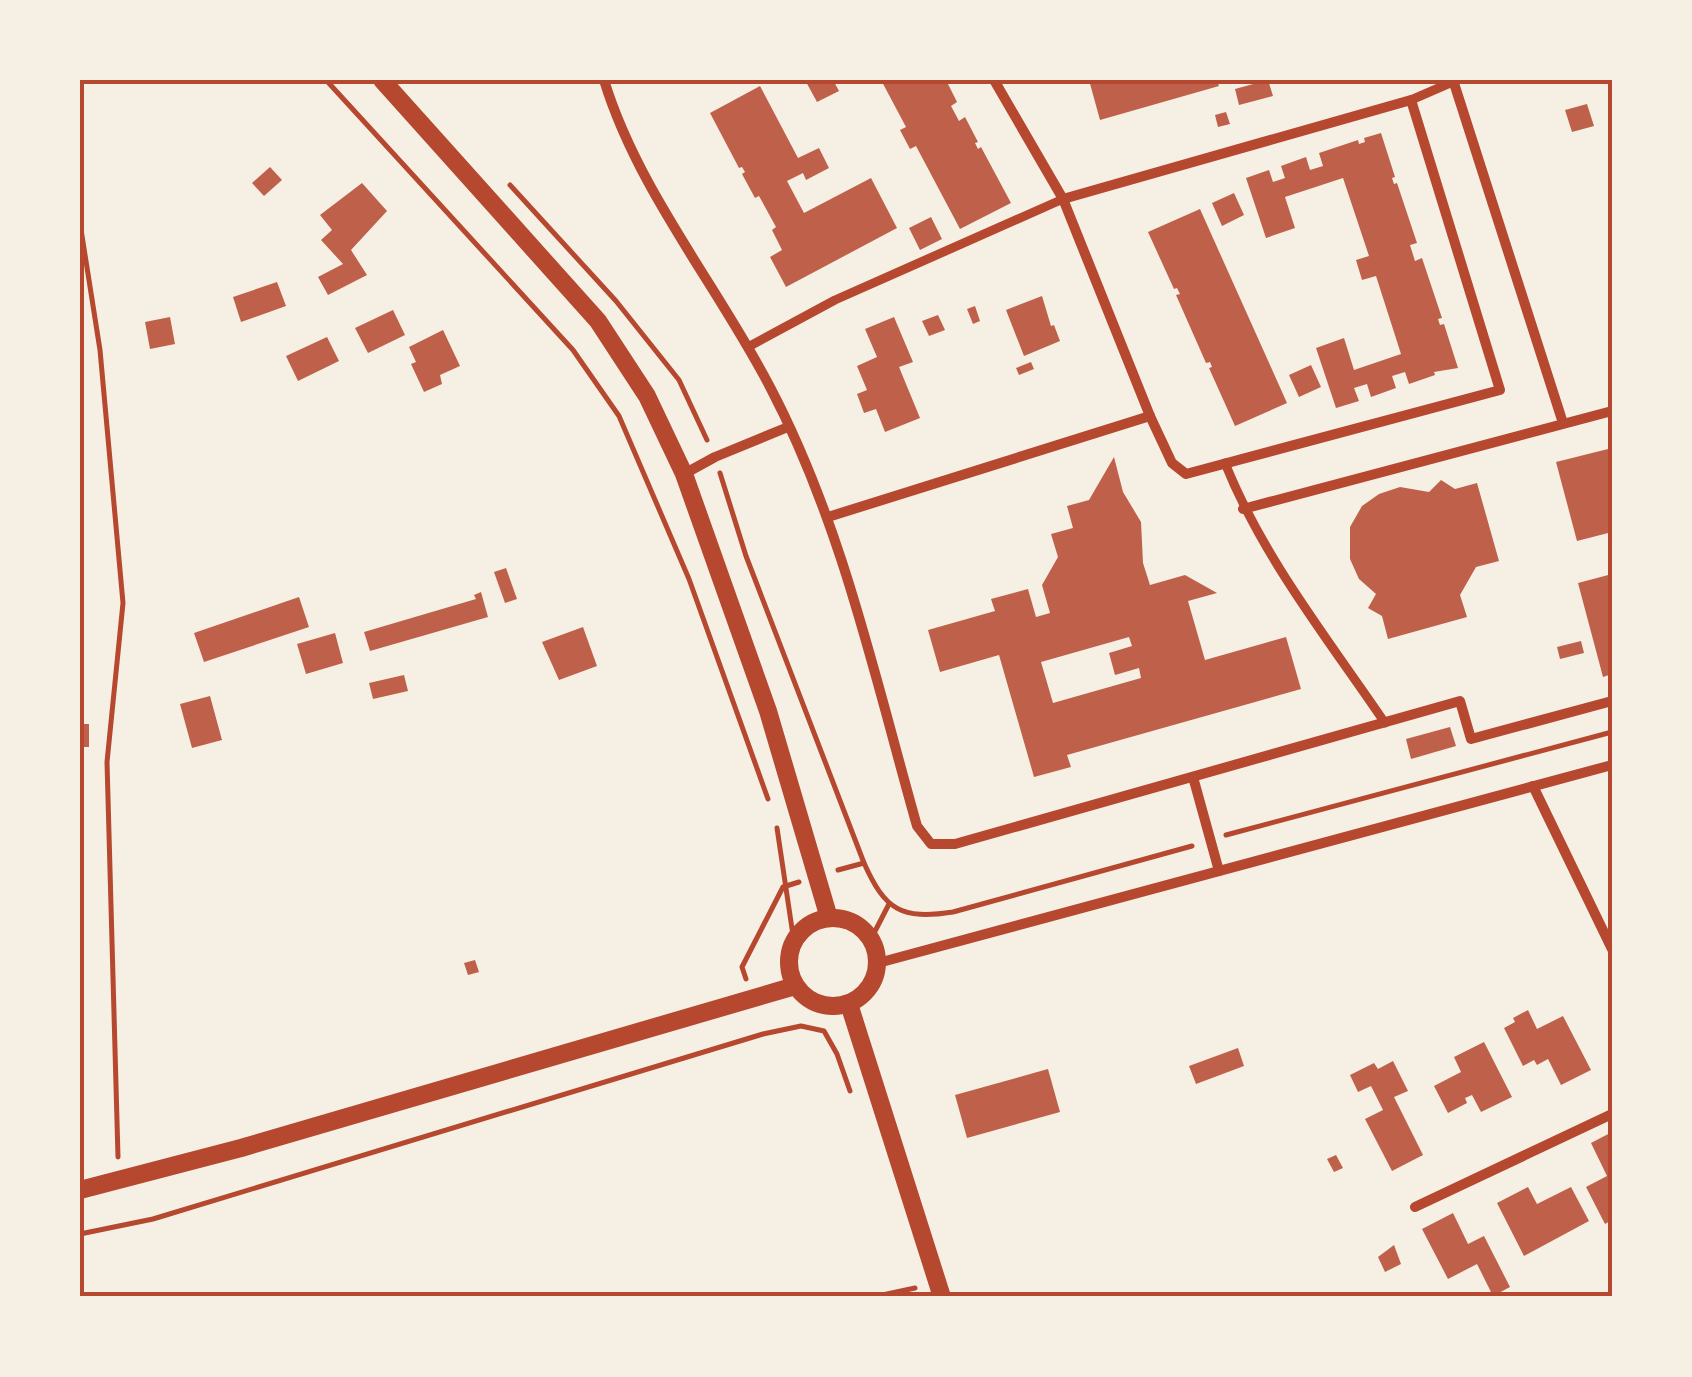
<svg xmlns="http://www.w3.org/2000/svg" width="1692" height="1377" font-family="'Zilla Slab',serif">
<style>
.building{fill:#bf614a;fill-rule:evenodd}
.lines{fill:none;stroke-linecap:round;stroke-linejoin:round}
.path{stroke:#b5482f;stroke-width:5}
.pedestrian{stroke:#b5482f;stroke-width:9}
.minor{stroke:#b5482f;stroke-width:10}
.tertiary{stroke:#b5482f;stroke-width:18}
.neatline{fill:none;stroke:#b5482f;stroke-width:4}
</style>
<rect width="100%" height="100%" fill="#f6efe4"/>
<!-- building -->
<g class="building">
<path d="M805,80H833L839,91L817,102Z"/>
<path d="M881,80H946L957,102L951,106L959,121L965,117L978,142L975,143L978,149L981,147L1011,203L960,229L916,146L910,149L900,130L906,127Z"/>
<path d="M1089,80H1217L1219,86L1100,120Z"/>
<path d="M1268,80L1273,96L1239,105L1235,89Z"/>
<path d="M760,86L798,158L819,148L829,168L806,180L803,173L787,181L804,213L871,178L897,228L786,287L770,257L782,250L772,230L776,227L759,196L755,198L742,174L745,172L742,167L739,168L710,113Z"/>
<path d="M1587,104L1594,126L1572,132L1565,110Z"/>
<path d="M1226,112L1230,124L1218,127L1215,115Z"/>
<path d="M1381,133L1395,177L1392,178L1394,184L1397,183L1417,243L1410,245L1415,261L1422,258L1442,318L1438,319L1440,325L1444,324L1458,368L1434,372L1435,375L1409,384L1405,372L1392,376L1396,388L1371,397L1367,384L1354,388L1359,401L1336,408L1316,348L1344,338L1354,370L1401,354L1376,276L1362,280L1356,260L1369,256L1343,178L1285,197L1295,228L1266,238L1246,178L1269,170L1273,182L1285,178L1281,166L1306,157L1310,170L1323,166L1319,153L1358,140L1359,144L1365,142L1364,138Z"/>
<path d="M270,167L282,180L264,196L252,183Z"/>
<path d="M362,183L387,211L351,250L367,275L328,295L318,277L343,264L321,240L332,230L320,215Z"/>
<path d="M1234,193L1244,215L1222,226L1212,203Z"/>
<path d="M1200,209L1287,403L1235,426L1209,368L1212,367L1210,362L1206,363L1176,295L1180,294L1177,288L1174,289L1148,232Z"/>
<path d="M931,217L942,239L920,250L909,228Z"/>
<path d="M277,282L286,306L241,322L233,297Z"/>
<path d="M1042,296L1051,326L1054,325L1060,341L1024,356L1006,310Z"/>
<path d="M975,306L980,321L973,324L967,309Z"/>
<path d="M393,310L405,335L368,353L355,328Z"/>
<path d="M938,315L945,330L929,336L922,321Z"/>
<path d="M170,317L175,344L150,349L145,322Z"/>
<path d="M894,317L913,362L899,367L920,418L885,432L876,409L864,413L857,394L867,390L857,366L877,357L865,329Z"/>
<path d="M443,330L460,366L440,375L442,384L424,392L411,364L416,362L409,347Z"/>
<path d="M327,337L339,361L298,381L286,356Z"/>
<path d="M1031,362L1034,369L1019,375L1016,368Z"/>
<path d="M1311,365L1321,387L1299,397L1289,375Z"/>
<path d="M1612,448V532L1577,541L1556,462Z"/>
<path d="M1114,457L1123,492L1141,522L1143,563L1150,585L1185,575L1217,593L1188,601L1205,660L1286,637L1301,689L1067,755L1071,767L1034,777L999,655L940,672L928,630L995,611L991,599L1028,589L1036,617L1050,613L1042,585L1058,557L1051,534L1073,528L1067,506L1089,500ZM1129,637L1132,646L1109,653L1115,675L1139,668L1141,678L1053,703L1041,662Z"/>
<path d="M1441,480L1455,489L1477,483L1499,561L1476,567L1460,595L1467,617L1388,639L1382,616L1368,608L1376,594L1359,579L1350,559V527L1362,506L1379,494L1400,487L1429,492Z"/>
<path d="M506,568L517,599L505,603L494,572Z"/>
<path d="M1612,574V674L1603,677L1578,583Z"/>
<path d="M481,592L488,617L370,651L364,632L476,599L474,595Z"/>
<path d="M299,597L309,627L204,662L194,633Z"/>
<path d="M583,627L597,666L559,680L542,642Z"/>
<path d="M335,633L343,663L306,674L297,644Z"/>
<path d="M1581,641L1584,653L1560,659L1557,647Z"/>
<path d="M404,675L408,691L373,699L369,683Z"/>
<path d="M210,696L222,740L192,748L180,704Z"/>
<rect x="80" y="724" width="9" height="23"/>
<path d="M1450,727L1456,746L1411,759L1406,739Z"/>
<path d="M475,960L479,972L468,975L464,963Z"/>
<path d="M1528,1010L1537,1029L1563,1016L1591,1070L1561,1085L1548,1059L1537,1065L1534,1060L1523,1066L1504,1028L1515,1022L1513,1018Z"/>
<path d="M1484,1042L1512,1097L1481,1112L1472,1095L1465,1098L1467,1103L1448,1113L1434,1086L1461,1072L1454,1057Z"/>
<path d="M1238,1048L1244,1066L1196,1084L1189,1066Z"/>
<path d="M1393,1061L1408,1091L1394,1097L1423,1155L1392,1171L1365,1119L1383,1110L1371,1086L1358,1092L1350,1075L1374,1063L1378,1069Z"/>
<path d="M1048,1069L1060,1112L967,1138L955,1095Z"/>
<path d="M1612,1132V1220L1605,1224L1586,1187L1607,1176L1591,1143Z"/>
<path d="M1336,1155L1343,1168L1334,1172L1327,1159Z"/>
<path d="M1528,1187L1537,1204L1571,1187L1589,1221L1524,1256L1497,1203Z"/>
<path d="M1453,1213L1468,1244L1484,1236L1510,1287L1493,1296L1477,1264L1448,1279L1422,1229Z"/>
<path d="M1394,1245L1401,1264L1385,1272L1378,1257Z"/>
</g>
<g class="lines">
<!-- path -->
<g class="path">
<path d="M326,80L573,350L619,416L689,579L768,799"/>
<path d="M510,185L616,301L679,380L707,440"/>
<path d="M80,223L100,350L123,603L107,762L118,1157"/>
<path d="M720,473L746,556L864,863C885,910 901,920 953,912L1192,846"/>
<path d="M777,828L794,942"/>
<path d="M1226,835L1612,732"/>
<path d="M838,870L864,863"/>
<path d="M871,939L889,904"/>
<path d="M746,979L742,967L783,887L799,882"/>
<path d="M80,1234L153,1219L763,1034L801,1026L824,1031L837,1054L850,1091"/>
<path d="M873,1297L915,1288"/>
</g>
<!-- pedestrian -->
<g class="pedestrian">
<path d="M1411,100L1457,80"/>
<path d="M748,347L835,300L1063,199"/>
<path d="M1225,463C1263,558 1328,639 1385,723"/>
</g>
<!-- minor -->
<g class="minor">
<path d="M604,80C638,191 717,285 770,387C842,524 875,678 917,826L931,844H955L1460,701L1471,739L1612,701"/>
<path d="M994,80L1063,199L1150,416L1172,463L1186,474L1500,390L1411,100L1063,199"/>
<path d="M1453,80L1563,423"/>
<path d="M684,474L715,457L788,427"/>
<path d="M1243,509L1612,411"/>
<path d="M828,517L1150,416"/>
<path d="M1193,777L1219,871"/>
<path d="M1533,786L1612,949"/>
<path d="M878,963L1612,765"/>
<path d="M1415,1207L1612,1114"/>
</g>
<!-- tertiary -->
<g class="tertiary">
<path d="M382,80L598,321L647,396L684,474L768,711L829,918"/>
<circle cx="833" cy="962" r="44"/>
<path d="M849,1004L942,1297"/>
<path d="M80,1190L241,1148L795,986"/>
</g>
</g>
<!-- border -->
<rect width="1692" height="1377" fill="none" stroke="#f6efe4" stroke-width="165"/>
<rect x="82" y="82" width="1528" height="1212" class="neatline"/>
</svg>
